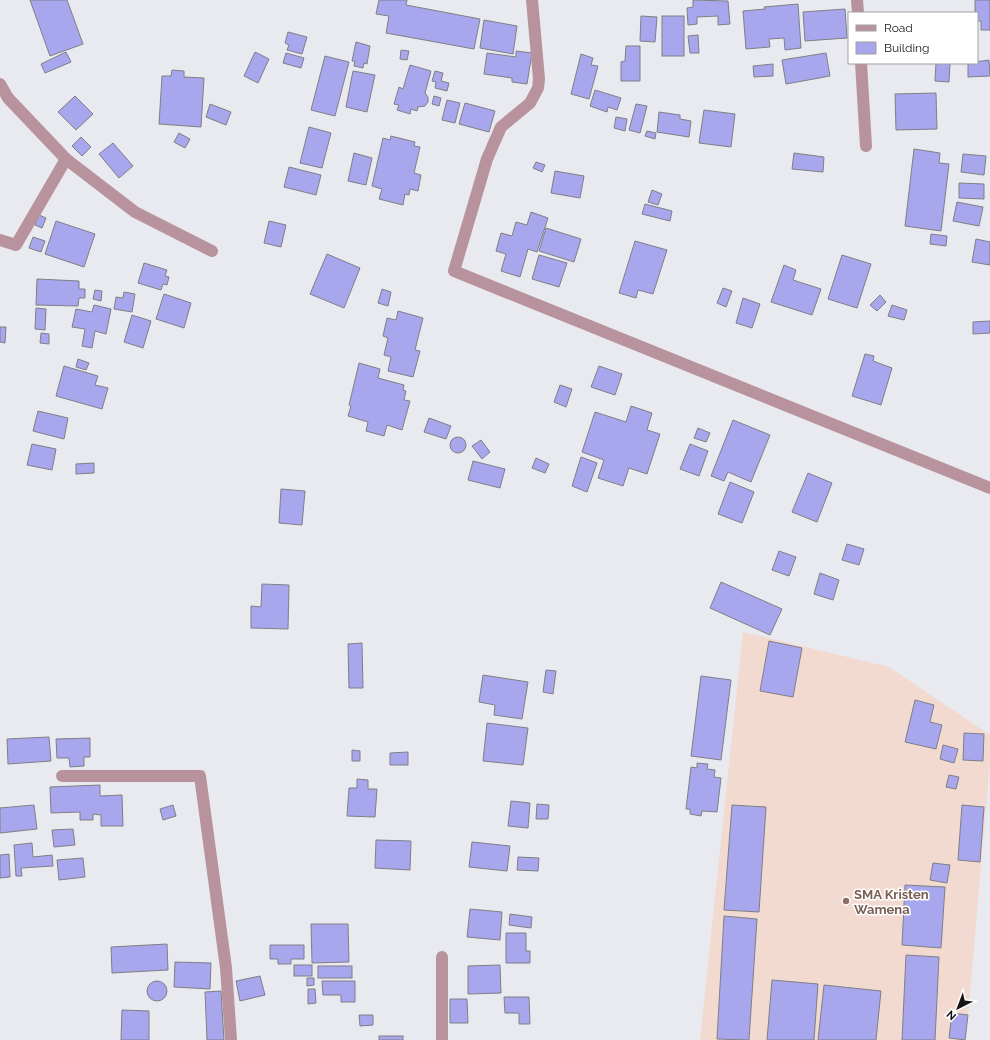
<svg xmlns="http://www.w3.org/2000/svg" width="990" height="1040" font-family="Raleway,sans-serif">
<style>
.industrial{fill:#f2dad0}
.building{fill:#a8a6ec;stroke:#7f7f85}
.lines{fill:none;stroke-linecap:round;stroke-linejoin:round}
.street{stroke:#b8939d;stroke-width:12}
.education-dot{fill:#8d6e63;stroke:#fff;stroke-width:1.5}
.labels{text-anchor:middle;dominant-baseline:central;stroke-width:3;stroke-linejoin:round;paint-order:stroke}
.education-label{font-size:13px;font-weight:bold;fill:#785e54;stroke:#fff;text-anchor:start}
</style>
<rect width="100%" height="100%" fill="#e9e9f0"/>
<!-- industrial -->
<path class="industrial" d="M743,632L889,667L990,735V761L966,1040H700Z"/>
<!-- building -->
<g class="building">
<path d="M30,0H67L83,44L50,56Z"/>
<path d="M379,0H407L406,5L480,19L474,49L386,33L389,16L376,14Z"/>
<path d="M693,0L728,1L730,24L718,25V16L697,17V24L688,25L687,8L693,7Z"/>
<path d="M975,0H990V30H981V21H977V13H975Z"/>
<path d="M798,4L801,48L785,50L784,38L769,39L770,47L746,49L743,11L765,9L764,7Z"/>
<path d="M845,9L847,38L805,41L803,12Z"/>
<path d="M641,16L657,17L655,42L640,41Z"/>
<rect x="662" y="16" width="22" height="40"/>
<path d="M484,20L517,26L513,54L480,48Z"/>
<path d="M288,32L307,37L302,54L287,50L289,45L285,43Z"/>
<path d="M698,35L699,53H690L688,36Z"/>
<path d="M356,42L370,46L367,64L364,63L363,68L354,66L355,61H352Z"/>
<path d="M626,46H640V81H621V62L625,61Z"/>
<path d="M401,50L409,51L407,60L400,59Z"/>
<path d="M516,51L532,53L527,84L512,82V78L484,74L487,53L516,57Z"/>
<path d="M66,52L71,62L45,73L41,64Z"/>
<path d="M255,52L269,59L258,83L244,76Z"/>
<path d="M286,53L304,58L301,68L283,63Z"/>
<path d="M826,53L830,76L786,84L782,60Z"/>
<path d="M581,54L593,58L591,65L598,66L589,99L571,94Z"/>
<path d="M325,56L349,62L335,116L311,110Z"/>
<path d="M989,60L990,76L968,77V63Z"/>
<path d="M936,63H950L949,82L935,81Z"/>
<path d="M773,64V76L754,77L753,66Z"/>
<path d="M410,65L431,71L425,93L428,97V102L425,106L418,107L417,111L411,109L410,114L397,110L399,105L394,104L399,87L403,89Z"/>
<path d="M172,70L184,71V77L204,78L201,127L159,124L162,76H171Z"/>
<path d="M353,71L375,75L367,112L346,107Z"/>
<path d="M435,71L443,73L441,81L449,83L447,91L435,88L436,82L432,81Z"/>
<path d="M595,90L621,98L617,110L608,107L607,112L590,106Z"/>
<path d="M936,93L937,129L896,130L895,94Z"/>
<path d="M75,96L93,114L76,130L58,112Z"/>
<path d="M434,96L441,98L439,106L432,104Z"/>
<path d="M447,100L460,103L455,123L442,120Z"/>
<path d="M465,103L495,111L489,132L459,124Z"/>
<path d="M210,104L231,112L226,125L206,117Z"/>
<path d="M636,104L647,106L640,133L629,130Z"/>
<path d="M704,110L735,114L731,147L699,143Z"/>
<path d="M659,112L680,115V119L691,121L689,137L657,132Z"/>
<path d="M616,117L627,119L625,131L614,128Z"/>
<path d="M309,127L331,133L322,168L300,163Z"/>
<path d="M647,131L656,133L655,139L645,136Z"/>
<path d="M179,133L190,139L185,148L174,142Z"/>
<path d="M391,136L415,142L414,146L420,147L414,173L421,175L418,191L410,189L409,195L405,194L403,205L379,199L382,189L372,186L383,138L390,140Z"/>
<path d="M81,137L91,147L82,156L72,146Z"/>
<path d="M113,143L133,166L119,178L99,154Z"/>
<path d="M914,149L940,153L939,163L949,164L941,231L905,226Z"/>
<path d="M354,153L372,158L366,185L348,181Z"/>
<path d="M794,153L824,157L823,172L792,169Z"/>
<path d="M963,154L986,156L984,175L961,172Z"/>
<path d="M536,162L545,165L542,172L533,168Z"/>
<path d="M289,167L321,175L316,195L284,187Z"/>
<path d="M555,171L584,176L580,198L551,193Z"/>
<path d="M959,183L984,184V199L959,198Z"/>
<path d="M652,190L662,194L658,205L648,202Z"/>
<path d="M957,202L983,207L979,226L953,221Z"/>
<path d="M645,204L672,211L670,221L642,214Z"/>
<path d="M531,212L548,218L537,252L528,249L520,277L501,271L506,254L496,251L501,233L512,236L516,222L527,225Z"/>
<path d="M39,215L46,218L42,228L35,225Z"/>
<path d="M56,221L95,234L84,267L45,254Z"/>
<path d="M269,221L286,225L281,247L264,243Z"/>
<path d="M546,228L581,239L574,262L539,251Z"/>
<path d="M931,234L947,236L946,246L930,244Z"/>
<path d="M33,237L45,241L41,252L29,248Z"/>
<path d="M976,239L990,242V265L972,262Z"/>
<path d="M635,241L667,250L653,294L638,290L636,298L619,293Z"/>
<path d="M327,254L360,268L344,308L310,294Z"/>
<path d="M539,255L567,263L559,287L532,279Z"/>
<path d="M842,255L871,264L857,308L828,299Z"/>
<path d="M144,263L167,270L165,276L169,277L167,285L163,284L161,290L138,283Z"/>
<path d="M784,265L796,270L793,280L821,289L812,315L771,302Z"/>
<path d="M37,279L79,281V289H85V298H79L78,306L36,305Z"/>
<path d="M723,288L732,291L726,307L717,303Z"/>
<path d="M382,289L391,292L388,306L378,303Z"/>
<path d="M95,290L102,291L101,301L93,299Z"/>
<path d="M124,292L135,294L132,312L114,309L116,297L123,298Z"/>
<path d="M164,294L191,303L184,328L156,319Z"/>
<path d="M880,295L886,302L877,311L870,305Z"/>
<path d="M743,298L760,304L752,328L736,323Z"/>
<path d="M94,305L111,309L106,334L95,331L92,348L82,346L85,329L72,327L76,309L92,312Z"/>
<path d="M892,305L907,310L904,320L888,316Z"/>
<path d="M36,308L46,309L45,330L35,329Z"/>
<path d="M398,311L423,318L415,350L420,351L413,377L388,371L391,357L384,355L388,338L383,336L387,318L396,320Z"/>
<path d="M132,315L151,321L143,348L124,342Z"/>
<path d="M990,321V333L973,334V322Z"/>
<path d="M0,327H6L5,343L0,342Z"/>
<path d="M41,333L49,334V344L40,343Z"/>
<path d="M865,354L874,356L873,361L892,368L881,405L852,396Z"/>
<path d="M78,359L89,363L86,370L76,367Z"/>
<path d="M359,363L380,369L378,378L404,385L403,390L406,391L404,400L410,401L402,430L387,425L384,436L366,431L368,422L348,416L351,406L349,405Z"/>
<path d="M64,366L98,376L95,385L108,388L102,409L56,396Z"/>
<path d="M599,366L622,374L615,395L591,387Z"/>
<path d="M560,385L572,389L566,407L554,402Z"/>
<path d="M631,406L652,413L647,430L660,434L647,474L629,468L623,486L598,478L604,460L582,452L595,412L626,422Z"/>
<path d="M38,411L68,418L64,439L33,431Z"/>
<path d="M429,418L451,426L446,439L424,432Z"/>
<path d="M733,420L770,435L751,482L728,472L724,481L711,476Z"/>
<path d="M698,428L710,433L706,442L694,438Z"/>
<circle cx="458" cy="445" r="8"/>
<path d="M481,440L490,452L482,459L472,446Z"/>
<path d="M32,444L56,449L52,470L27,465Z"/>
<path d="M690,444L708,451L699,476L680,469Z"/>
<path d="M581,457L597,463L587,492L572,486Z"/>
<path d="M536,458L549,464L545,473L532,468Z"/>
<path d="M473,461L505,469L500,488L468,480Z"/>
<path d="M94,463V473L76,474V464Z"/>
<path d="M808,473L832,483L817,522L792,512Z"/>
<path d="M730,482L754,492L742,523L718,514Z"/>
<path d="M281,489L305,491L302,525L279,523Z"/>
<path d="M847,544L864,549L859,565L842,560Z"/>
<path d="M779,551L796,557L789,576L772,570Z"/>
<path d="M820,573L839,580L833,600L814,594Z"/>
<path d="M721,582L782,609L770,635L710,608Z"/>
<path d="M262,584L289,585L288,629L251,628V606L261,607Z"/>
<path d="M769,641L802,648L793,697L760,691Z"/>
<path d="M362,643L363,688H349L348,644Z"/>
<path d="M546,670L556,671L553,694L543,692Z"/>
<path d="M483,675L528,682L522,719L494,715L495,705L479,702Z"/>
<path d="M701,676L731,680L721,760L691,756Z"/>
<path d="M915,700L934,705L930,722L942,725L936,749L905,742Z"/>
<path d="M487,723L528,728L523,765L483,761Z"/>
<path d="M964,733L984,734L983,761L963,760Z"/>
<path d="M49,737L51,761L8,764L7,739Z"/>
<path d="M90,738V757H84V766L70,767L69,758H57L56,739Z"/>
<path d="M943,745L958,749L954,763L940,759Z"/>
<path d="M352,750L360,751V761H352Z"/>
<path d="M408,752V765H390V753Z"/>
<path d="M697,763L708,764L707,769L715,770L714,777L721,778L717,812L702,811L701,816L690,814V809H686L691,767L697,768Z"/>
<path d="M949,775L959,777L956,789L946,787Z"/>
<path d="M357,779L368,780V789H377L375,817L347,816L349,788H357Z"/>
<path d="M100,785V796L122,795L123,826H101V815L93,814V820H80V812L51,813L50,787Z"/>
<path d="M511,801L530,803L528,828L508,826Z"/>
<path d="M537,804L549,805L548,819H536Z"/>
<path d="M34,805L37,829L0,833V808Z"/>
<path d="M173,805L176,816L163,820L160,809Z"/>
<path d="M732,805L766,807L759,912L724,910Z"/>
<path d="M962,805L984,807L980,862L958,860Z"/>
<path d="M73,829L75,845L54,847L52,830Z"/>
<path d="M376,840L411,841L410,870L375,868Z"/>
<path d="M472,842L510,846L507,871L469,867Z"/>
<path d="M32,843L33,857L52,855L53,866L21,868L22,876H16L14,845Z"/>
<path d="M9,854L10,877L0,878V855Z"/>
<path d="M518,857L539,858L538,871L517,870Z"/>
<path d="M83,858L85,877L59,880L57,860Z"/>
<path d="M933,863L950,865L947,883L930,880Z"/>
<path d="M905,885L945,887L941,948L902,945Z"/>
<path d="M470,909L502,912L500,940L467,937Z"/>
<path d="M510,914L532,917L531,928L509,925Z"/>
<path d="M724,916L757,919L749,1040L717,1039Z"/>
<path d="M311,924H348L349,962L312,963Z"/>
<path d="M506,933H526V951H530V963H506Z"/>
<path d="M167,944L168,970L112,973L111,947Z"/>
<path d="M270,945H304V959H291V964H278V959H270Z"/>
<path d="M906,955L939,957L935,1040H902Z"/>
<path d="M175,962L211,963L210,989L174,987Z"/>
<rect x="294" y="965" width="18" height="11"/>
<path d="M500,965L501,993L468,994V966Z"/>
<rect x="318" y="966" width="34" height="12"/>
<path d="M260,976L265,995L240,1001L236,981Z"/>
<path d="M307,978H314V985L307,986Z"/>
<path d="M772,980L818,984L814,1040H767Z"/>
<path d="M322,981H355V1002H341V995H323Z"/>
<circle cx="157" cy="991" r="10"/>
<path d="M824,985L881,991L876,1040H818Z"/>
<path d="M308,989H315L316,1003L308,1004Z"/>
<path d="M221,991L224,1040H207L205,992Z"/>
<path d="M504,997H529L530,1024H519V1013H505Z"/>
<path d="M450,999H467L468,1023H450Z"/>
<path d="M122,1010L149,1011V1040H121Z"/>
<path d="M952,1013L968,1015L965,1040L949,1038Z"/>
<path d="M359,1015H373V1025L360,1026Z"/>
<rect x="379" y="1036" width="24" height="4"/>
</g>
<g class="lines">
<!-- street -->
<g class="street">
<path d="M532,0L539,79L538,88L530,103L501,127L487,159L454,271L990,488"/>
<path d="M857,0L858,13"/>
<path d="M861,63L866,146"/>
<path d="M0,84L8,98L66,159L135,212L212,251"/>
<path d="M0,240L16,245L66,159"/>
<path d="M62,776H200L226,968L231,1040"/>
<path d="M442,957V1040"/>
</g>
</g>
<!-- markers -->
<circle class="education-dot" cx="846" cy="901" r="4"/>
<g class="labels">
<!-- education labels -->
<g class="education-label">
<text x="854" y="894">SMA Kristen<tspan x="854" dy="15">Wamena</tspan></text>
</g>
</g>
<!-- legend -->
<rect x="848" y="12" width="130" height="52" fill="#ffffff" stroke="#a1a1a2"/>
<rect x="856" y="25" width="20" height="6" fill="#b8939d" stroke="#a1a1a2"/>
<text x="884" y="32" font-size="12" fill="#151517">Road</text>
<rect x="856" y="42" width="20" height="12" fill="#a8a6ec" stroke="#a1a1a2"/>
<text x="884" y="52" font-size="12" fill="#151517">Building</text>
<!-- north arrow -->
<g transform="translate(958 1008) rotate(222)" stroke="#ffffff" stroke-width="3" paint-order="stroke">
<path d="M0-3L7 15L0 10L-7 15Z" fill="#151517"/>
<text y="-6" font-size="11" font-weight="bold" text-anchor="middle" fill="#151517">N</text>
</g>
</svg>
